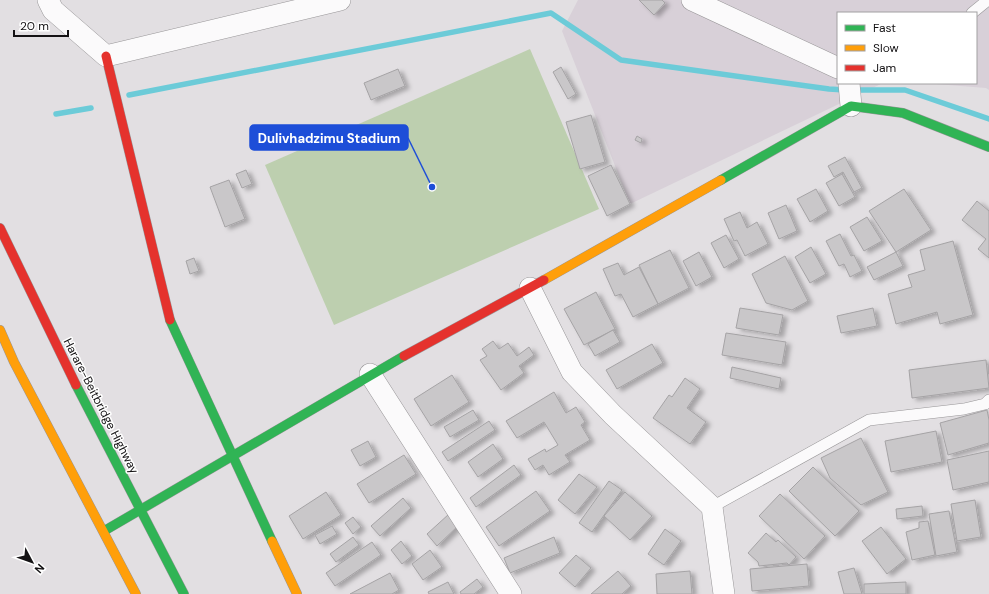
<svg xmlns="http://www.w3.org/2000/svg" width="989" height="594" font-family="'DM Sans',sans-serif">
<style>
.built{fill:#d8d0d8}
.green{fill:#bdcfaf}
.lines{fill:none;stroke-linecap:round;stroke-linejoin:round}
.stream{stroke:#6ccbd8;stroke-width:5.5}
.building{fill:#c9c7c9;stroke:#a5a3a5;filter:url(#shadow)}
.lane-casing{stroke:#989698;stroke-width:12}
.street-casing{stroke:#989698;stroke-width:22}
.fast-casing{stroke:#989698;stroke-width:10}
.slow-casing{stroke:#989698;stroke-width:10}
.jam-casing{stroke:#989698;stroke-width:10}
.lane{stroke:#fbfafb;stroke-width:11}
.street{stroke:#fbfafb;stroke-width:21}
.fast{stroke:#30b455;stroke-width:9}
.slow{stroke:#ff9f0a;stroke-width:9}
.jam{stroke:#e5322d;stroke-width:9}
.labels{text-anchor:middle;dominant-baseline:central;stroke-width:3;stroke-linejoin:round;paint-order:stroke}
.street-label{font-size:12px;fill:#141214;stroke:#fff}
.leader{fill:none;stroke:#1d4ed8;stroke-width:1.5}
.callout-dot{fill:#1d4ed8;stroke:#fff;stroke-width:1.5}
.callout{fill:#1d4ed8;stroke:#1d4ed8;stroke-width:1.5}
.callout-label{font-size:13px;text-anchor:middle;font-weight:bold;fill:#fff}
</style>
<defs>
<filter id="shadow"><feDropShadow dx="4.5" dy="2.5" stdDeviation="2" flood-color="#0004"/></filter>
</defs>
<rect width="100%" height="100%" fill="#e2dfe2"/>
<!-- built -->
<path class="built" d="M578,0H989V90L986,88L923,83H976V13H838V83H883L630,204L562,31Z"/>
<!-- green -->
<path class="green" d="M530,49L599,209L334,325L265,165Z"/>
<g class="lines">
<!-- stream -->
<g class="stream">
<path d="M854,90H905L989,119"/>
<path d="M129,95L551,13L621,60L829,89L845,90"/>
<path d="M56,114L91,108"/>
</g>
</g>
<!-- building -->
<g class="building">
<path d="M639,0H662L665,3L654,15Z"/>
<path d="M561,67L576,94L568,99L553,72Z"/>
<path d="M398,69L405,86L371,100L364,83Z"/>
<path d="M591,115L605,162L580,169L566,122Z"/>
<path d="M637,136L642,139L641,143L635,140Z"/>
<path d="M845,157L862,188L854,192L843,172L834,177L828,166Z"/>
<path d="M611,165L630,204L607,216L588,176Z"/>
<path d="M246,170L252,184L242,188L236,174Z"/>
<path d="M842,174L855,197L839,206L826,183Z"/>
<path d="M229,180L245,219L225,227L210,187Z"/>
<path d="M816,189L828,211L810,222L797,199Z"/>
<path d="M904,189L931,230L896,252L869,211Z"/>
<path d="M977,201L989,211V258L978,249L986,239L962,220Z"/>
<path d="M786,205L797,231L779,239L768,213Z"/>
<path d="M740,212L747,228L757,222L768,244L745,256L737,240L734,241L724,219Z"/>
<path d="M867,217L882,241L864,251L850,227Z"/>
<path d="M840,234L851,256L854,255L862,271L850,277L844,264L839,266L826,241Z"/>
<path d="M726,235L739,259L724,268L711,243Z"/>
<path d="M953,241L973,315L940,324L937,312L896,324L888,294L912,287L908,275L925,270L920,250Z"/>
<path d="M811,247L826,274L810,283L795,257Z"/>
<path d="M670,250L689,288L658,304L639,265Z"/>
<path d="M699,252L712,277L696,286L683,261Z"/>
<path d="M896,252L903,266L874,280L867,267Z"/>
<path d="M785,256L808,301L792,310L766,303L752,274Z"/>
<path d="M194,258L199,271L190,274L186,261Z"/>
<path d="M618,263L624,275L639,267L658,304L633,317L621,294L615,296L603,269Z"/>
<path d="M596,292L615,329L584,345L564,309Z"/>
<path d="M740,308L783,315L779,335L736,328Z"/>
<path d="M873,308L877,326L841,333L837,316Z"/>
<path d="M613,330L620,342L595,356L588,344Z"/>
<path d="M726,333L786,342L782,365L722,355Z"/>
<path d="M493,341L499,349L508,343L517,356L529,347L534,355L519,366L524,373L501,390L480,360L487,356L482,349Z"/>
<path d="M652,344L663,363L617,389L606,370Z"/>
<path d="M986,360L989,388L912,398L909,370Z"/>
<path d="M732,367L781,378L779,389L730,378Z"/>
<path d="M452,375L469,402L431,426L414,399Z"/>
<path d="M685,378L700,389L687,408L706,422L690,444L653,418L669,395L672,397Z"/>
<path d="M554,392L566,413L576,407L585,422L581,425L590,440L565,455L570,462L549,475L543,465L535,470L528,459L545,449L546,452L558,445L544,422L517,438L506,421Z"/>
<path d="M473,410L479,420L450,437L444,427Z"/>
<path d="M987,410L989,420V443L948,455L940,423Z"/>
<path d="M489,421L495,430L448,461L442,452Z"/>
<path d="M936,431L942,462L891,472L885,441Z"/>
<path d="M861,438L888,492L861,505L830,478L821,458Z"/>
<path d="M368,441L376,457L360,466L351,450Z"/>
<path d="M493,444L503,459L478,477L468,462Z"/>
<path d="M989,451V482L953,490L947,460Z"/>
<path d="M404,455L416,474L369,503L357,484Z"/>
<path d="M514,465L521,475L476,507L470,498Z"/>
<path d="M813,467L859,511L835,536L789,491Z"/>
<path d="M579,474L597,487L575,514L558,500Z"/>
<path d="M609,481L622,490L592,532L579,523Z"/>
<path d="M536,491L550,511L499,546L486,527Z"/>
<path d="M326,492L341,515L303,539L289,516Z"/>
<path d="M625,492L652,516L630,540L604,516Z"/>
<path d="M780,494L825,536L804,559L759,516Z"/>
<path d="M403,498L411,508L380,536L371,526Z"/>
<path d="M975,500L981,537L957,541L951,504Z"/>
<path d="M922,506L923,516L897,519L896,509Z"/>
<path d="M949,511L957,552L936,556L929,514Z"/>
<path d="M449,514L459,525L437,546L427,534Z"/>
<path d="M353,517L361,527L353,534L345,523Z"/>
<path d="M928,521L935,555L912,560L906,532L919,528V522Z"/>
<path d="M332,526L337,534L320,544L315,535Z"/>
<path d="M881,527L906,559L887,574L862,541Z"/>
<path d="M665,529L681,541L664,565L648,554Z"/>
<path d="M766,533L776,542L778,540L796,557L789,565L787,563L759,566L758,562L748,553Z"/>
<path d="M353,537L359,545L336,562L330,554Z"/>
<path d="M554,537L560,553L510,573L504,558Z"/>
<path d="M401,541L412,556L402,564L391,550Z"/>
<path d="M372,542L381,555L335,586L326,573Z"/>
<path d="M430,550L442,567L423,580L412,564Z"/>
<path d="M576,555L591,568L575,587L559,573Z"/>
<path d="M807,564L809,586L752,591L750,569Z"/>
<path d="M854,568L862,594H844L838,572Z"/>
<path d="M618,571L631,586L622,594H591Z"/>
<path d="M690,571L692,594H657L656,574Z"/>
<path d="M390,573L399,590L392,594H350Z"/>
<path d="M477,579L483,587L474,594H461L460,592Z"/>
<path d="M448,582L454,594H429L428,592Z"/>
<path d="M906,582V594H864V584Z"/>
</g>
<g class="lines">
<!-- lane casing -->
<g class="lane-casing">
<g id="lane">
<path d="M972,13L988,0"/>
<path d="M712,507L869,420L964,409L985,404L989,400"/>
</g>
</g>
<!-- street casing -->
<g class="street-casing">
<g id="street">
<path d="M48,0L53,10L106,56L340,0"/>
<path d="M692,0L838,68"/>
<path d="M849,83L851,106"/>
<path d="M530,288L572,372L613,415L712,507L724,594"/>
<path d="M370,374L511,594"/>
</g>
</g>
<!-- fast casing -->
<g class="fast-casing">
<g id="fast">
<path d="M721,180L851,106L903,113L989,147"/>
<path d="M170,320L272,541"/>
<path d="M76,385L184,594"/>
<path d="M104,531L404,356"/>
</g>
</g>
<!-- slow casing -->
<g class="slow-casing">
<g id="slow">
<path d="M544,280L721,180"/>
<path d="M0,330L14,362L136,594"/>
<path d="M272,541L297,594"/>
</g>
</g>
<!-- jam casing -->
<g class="jam-casing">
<g id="jam">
<path d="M106,56L170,320"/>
<path d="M0,228L76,385"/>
<path d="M404,356L544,280"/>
</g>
</g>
<!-- lane -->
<use href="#lane" class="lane"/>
<!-- street -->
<use href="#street" class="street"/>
<!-- fast -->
<use href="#fast" class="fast"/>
<!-- slow -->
<use href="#slow" class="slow"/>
<!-- jam -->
<use href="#jam" class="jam"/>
</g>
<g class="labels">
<!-- street labels -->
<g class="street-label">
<text transform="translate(101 406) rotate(63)">Harare-Beitbridge Highway</text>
</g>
</g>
<!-- callouts -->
<path class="leader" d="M432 187L408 138"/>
<circle class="callout-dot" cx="432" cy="187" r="4"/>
<rect class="callout" x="250" y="125" width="158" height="25" rx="4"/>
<g class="callout-label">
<text x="329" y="143">Dulivhadzimu Stadium</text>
</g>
<!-- legend -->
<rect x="837" y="12" width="140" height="72" fill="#ffffff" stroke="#a1a0a1"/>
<rect x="845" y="25" width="20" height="6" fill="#30b455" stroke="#a1a0a1"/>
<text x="873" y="32" font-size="12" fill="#141214">Fast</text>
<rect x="845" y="45" width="20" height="6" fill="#ff9f0a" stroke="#a1a0a1"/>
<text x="873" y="52" font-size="12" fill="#141214">Slow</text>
<rect x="845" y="65" width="20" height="6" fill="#e5322d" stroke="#a1a0a1"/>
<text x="873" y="72" font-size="12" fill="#141214">Jam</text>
<!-- north arrow -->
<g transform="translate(32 562) rotate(131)" stroke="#ffffff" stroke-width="3" paint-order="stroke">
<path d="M0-3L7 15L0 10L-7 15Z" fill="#141214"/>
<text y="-6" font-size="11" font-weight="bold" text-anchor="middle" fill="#141214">N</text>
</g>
<!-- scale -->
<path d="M14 30v6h54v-6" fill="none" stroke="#141214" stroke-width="2"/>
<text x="20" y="30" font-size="12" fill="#141214" stroke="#ffffff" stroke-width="3" paint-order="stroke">20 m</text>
</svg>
